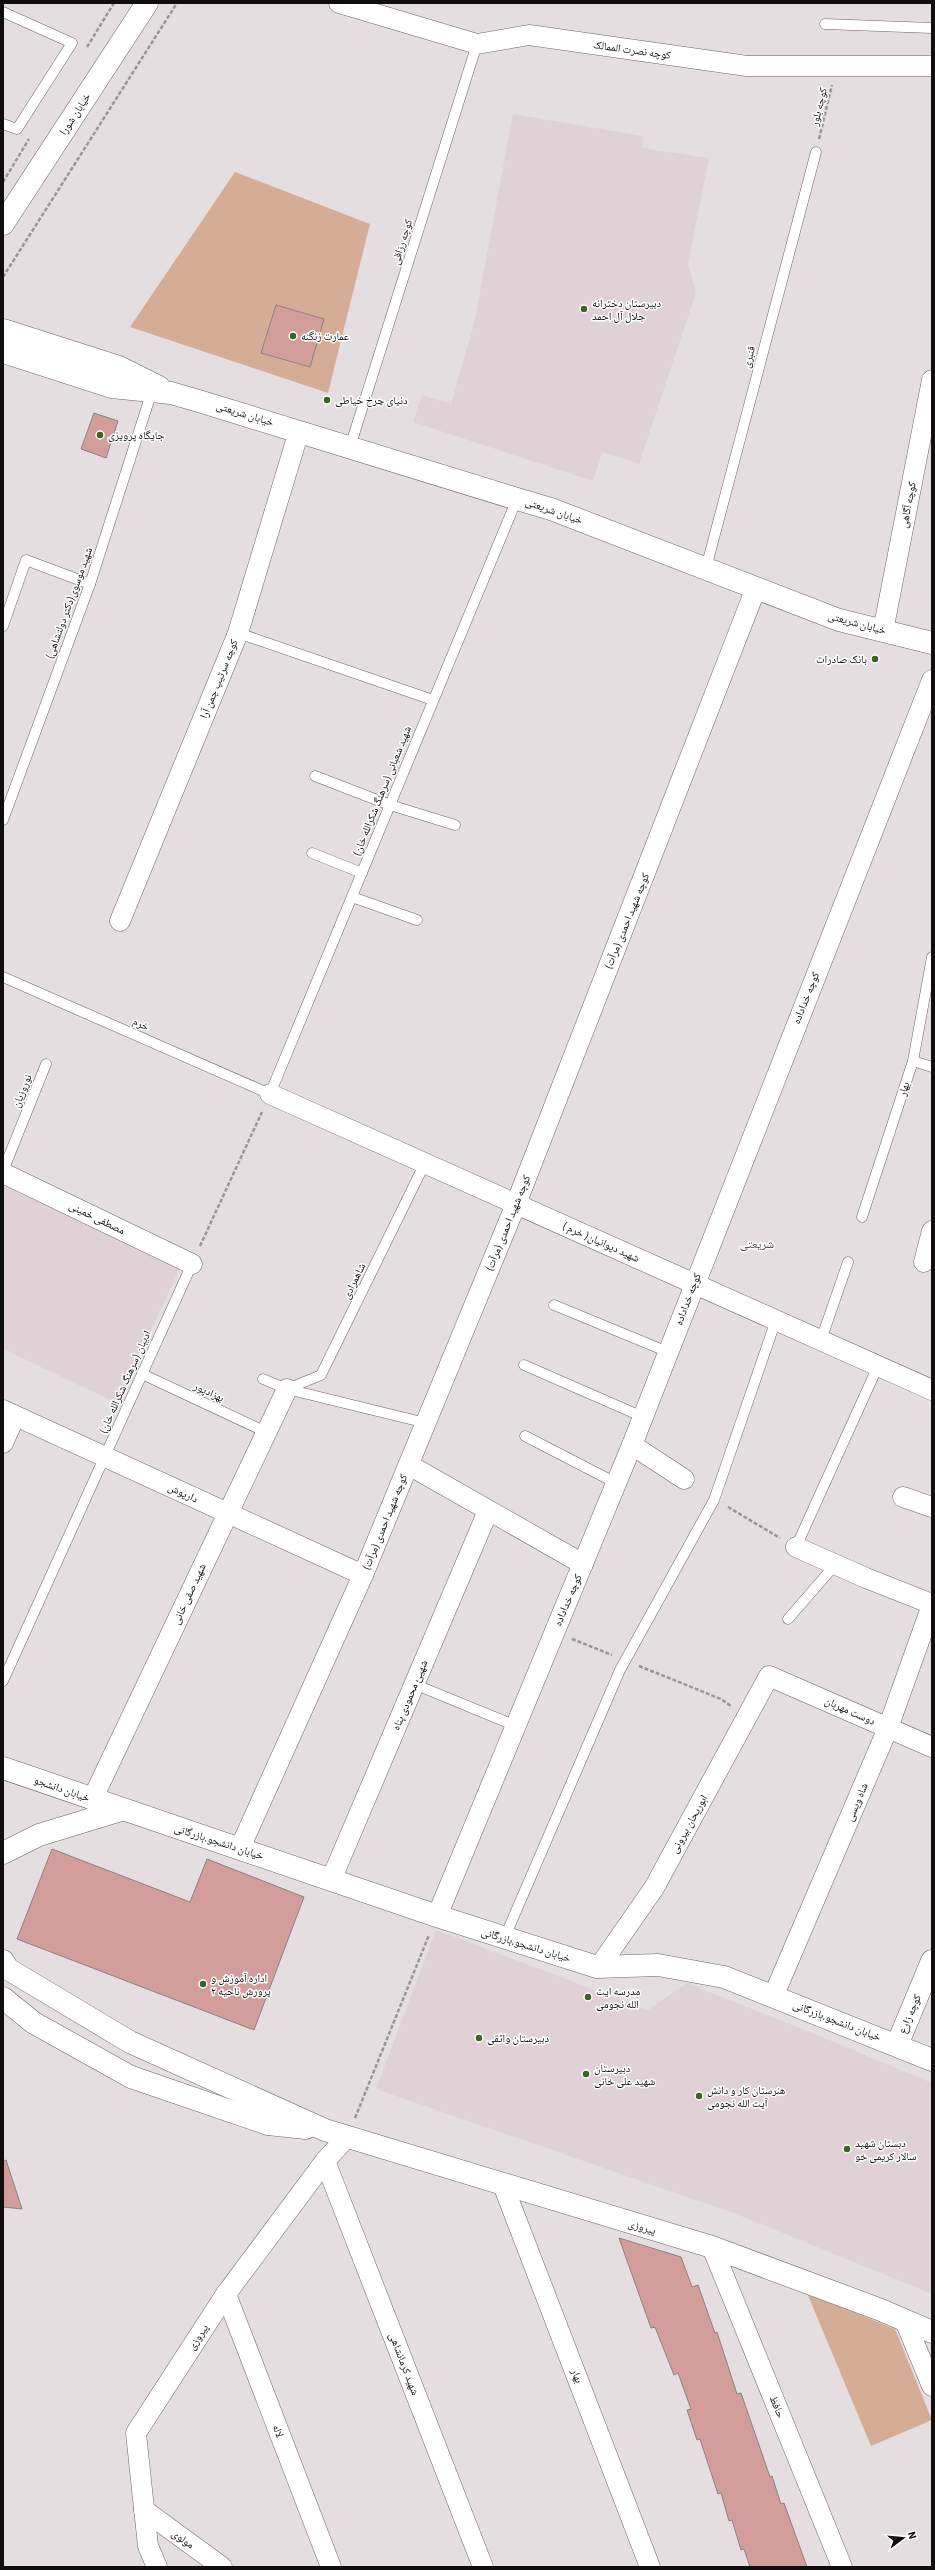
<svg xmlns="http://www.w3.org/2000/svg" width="935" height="2570" font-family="'Source Sans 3','Noto Naskh Arabic',sans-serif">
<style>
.built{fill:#e0d1d7}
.green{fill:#d5ac96}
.building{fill:#d29d9a;stroke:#8a8383}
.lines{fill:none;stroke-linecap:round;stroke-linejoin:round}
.service-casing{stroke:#6b6567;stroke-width:11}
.minor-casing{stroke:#6b6567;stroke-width:21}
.tertiary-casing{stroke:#6b6567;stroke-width:23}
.secondary-casing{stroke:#6b6567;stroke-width:23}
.path{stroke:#9a9596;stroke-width:2.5;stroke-dasharray:4 2;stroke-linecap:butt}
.service{stroke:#fff;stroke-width:10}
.minor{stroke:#fff;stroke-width:20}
.tertiary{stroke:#fff;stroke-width:22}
.secondary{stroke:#fff;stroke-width:22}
.poi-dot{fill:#3a6624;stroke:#fff;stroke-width:1.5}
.labels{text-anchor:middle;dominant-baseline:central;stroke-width:3;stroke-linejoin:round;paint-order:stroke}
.street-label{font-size:11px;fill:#0f0d0e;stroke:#fff}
.poi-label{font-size:11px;fill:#0f0d0e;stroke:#fff;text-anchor:start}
.neighbourhood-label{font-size:12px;fill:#554f51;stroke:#fff}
</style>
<rect width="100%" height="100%" fill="#e5dee0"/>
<!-- built -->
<g class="built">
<path d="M513,114L643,136L642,148L709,158L688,264L696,293L639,464L602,452L593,481L413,422L422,395L451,404L474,324Z"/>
<path d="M3,1185L180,1268L117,1403L3,1349Z"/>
<path d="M436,1930L648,2010L687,1983L810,2032L932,2083V2294L736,2214L376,2089Z"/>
</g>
<!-- green -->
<g class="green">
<path d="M235,172L370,224L328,393L130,327Z"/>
<path d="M807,2293L895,2329L932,2420L871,2446Z"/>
</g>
<!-- building -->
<g class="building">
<path d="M276,305L324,319L310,367L261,353Z"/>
<path d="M94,413L118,421L106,458L81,449Z"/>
<path d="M52,1849L190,1902L207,1859L304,1897L254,2030L17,1939Z"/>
<path d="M6,2160L22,2209L3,2207V2161Z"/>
<path d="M619,2238L681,2257L692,2287L698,2285L715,2333L717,2332L737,2394L741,2393L770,2477L772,2476L781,2504L784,2503L807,2567H750L744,2549L741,2550L732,2520L729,2521L721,2493L718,2494L700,2439L697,2440L687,2410L691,2409L678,2373L674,2375L655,2327L651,2328Z"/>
</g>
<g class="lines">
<!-- service casing -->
<g class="service-casing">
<g id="service">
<path d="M3,12L72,43L17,129L3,124"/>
<path d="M825,24L932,28"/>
<path d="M350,447L477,44"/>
<path d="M706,568L816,152"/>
<path d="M3,626L26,560L90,584"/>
<path d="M238,633L433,700"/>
<path d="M315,776L390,805L455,825"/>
<path d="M3,820L90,584L152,391"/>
<path d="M312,853L362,873"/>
<path d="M352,897L417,920"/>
<path d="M3,977L270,1094L517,499"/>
<path d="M913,1061L932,1067"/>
<path d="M3,1171L46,1064"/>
<path d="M862,1217L913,1061L932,957"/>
<path d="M554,1305L668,1352"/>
<path d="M821,1340L848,1262"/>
<path d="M524,1365L643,1417"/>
<path d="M142,1374L266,1432"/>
<path d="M263,1379L287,1389L426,1423"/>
<path d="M287,1389L321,1375L425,1163"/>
<path d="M525,1436L616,1483"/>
<path d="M796,1547L878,1366"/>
<path d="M788,1619L835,1565"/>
<path d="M3,1681L192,1264"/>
<path d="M414,1684L516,1726"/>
<path d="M504,1939L620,1670L714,1500L776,1320"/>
</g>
</g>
<!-- minor casing -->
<g class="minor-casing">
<g id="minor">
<path d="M339,3L477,44L529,35L747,66H932"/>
<path d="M883,631L932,380"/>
<path d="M120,921L238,633L299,431"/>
<path d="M270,1094L932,1390"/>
<path d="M3,1173L192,1264"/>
<path d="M924,1262L932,1231"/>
<path d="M3,1410L363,1575"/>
<path d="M3,1443L15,1416"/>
<path d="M632,1445L684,1479"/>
<path d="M409,1465L583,1564"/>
<path d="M903,1497L932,1507"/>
<path d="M796,1547L866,1578L932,1604"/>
<path d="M92,1800L287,1389"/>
<path d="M240,1848L363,1575L516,1204L756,588"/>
<path d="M331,1880L488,1511"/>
<path d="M437,1916L632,1445L932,680"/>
<path d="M599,1967L654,1888L769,1676L932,1747"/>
<path d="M773,1997L888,1728L932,1605"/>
<path d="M325,2161L483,2567"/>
<path d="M503,2185L650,2567"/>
<path d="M712,2247L842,2567"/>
<path d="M226,2294L331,2567"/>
<path d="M905,2321L932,2386"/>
<path d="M144,2510L222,2567"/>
<path d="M157,2567L148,2546L136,2433L226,2294L325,2161L347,2137"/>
</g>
</g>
<!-- tertiary casing -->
<g class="tertiary-casing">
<g id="tertiary">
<path d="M3,224L147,3"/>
<path d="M3,1961L8,1969L130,2042L325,2130L712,2247L881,2310L932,2332"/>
<path d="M3,1998L34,2023L131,2077L268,2124L306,2128"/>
<path d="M897,2045L932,1961"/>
</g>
</g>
<!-- secondary casing -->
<g class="secondary-casing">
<g id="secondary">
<path d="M3,330L119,367L159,387"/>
<path d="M3,352L112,387L171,393L202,402L517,499L551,509L839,620L932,643"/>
<path d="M3,1768L437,1916L597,1967L658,1965L724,1977L932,2060"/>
<path d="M3,1853L39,1835L121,1810"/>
</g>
</g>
<!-- path -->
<g class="path">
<path d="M87,47L114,3"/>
<path d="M819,139L832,85"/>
<path d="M3,182L29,139"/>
<path d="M3,277L177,3"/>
<path d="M200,1246L262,1112"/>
<path d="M728,1507L780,1538"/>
<path d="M572,1639L612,1655"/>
<path d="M639,1666L721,1699L731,1706"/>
<path d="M355,2118L429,1935"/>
</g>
<!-- service -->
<use href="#service" class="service"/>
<!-- minor -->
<use href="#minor" class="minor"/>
<!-- tertiary -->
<use href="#tertiary" class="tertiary"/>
<!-- secondary -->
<use href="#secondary" class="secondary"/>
</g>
<!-- markers -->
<g class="poi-dot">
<circle cx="584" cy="309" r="4"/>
<circle cx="293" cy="336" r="4"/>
<circle cx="327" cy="400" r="4"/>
<circle cx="100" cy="435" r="4"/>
<circle cx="875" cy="659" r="4"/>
<circle cx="203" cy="1984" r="4"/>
<circle cx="588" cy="1997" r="4"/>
<circle cx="479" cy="2038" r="4"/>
<circle cx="586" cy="2074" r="4"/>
<circle cx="699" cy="2096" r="4"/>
<circle cx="847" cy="2149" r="4"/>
</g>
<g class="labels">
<!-- street labels -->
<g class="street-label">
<text transform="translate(632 50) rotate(8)">کوچه نصرت الممالک</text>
<text transform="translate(819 107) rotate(-76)">کوچه بلور</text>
<text transform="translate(75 114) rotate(-57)">خیابان شورا</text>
<text transform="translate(402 242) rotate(-73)">کوچه رزاقی</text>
<text transform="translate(749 357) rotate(-75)">قنبری</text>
<text transform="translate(245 414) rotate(17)">خیابان شریعتی</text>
<text transform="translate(908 505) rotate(-79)">کوچه آگاهی</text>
<text transform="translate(554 511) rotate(19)">خیابان شریعتی</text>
<text transform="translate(69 603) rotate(-70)">شهید موسوی(دکتر دولتشاهی)</text>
<text transform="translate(857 623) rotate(15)">خیابان شریعتی</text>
<text transform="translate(219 679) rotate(-68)">کوچه سرتیپ چمن آرا</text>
<text transform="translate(382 791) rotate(-68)">شهید شعبانی (سرهنگ شکرالله خان)</text>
<text transform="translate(627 921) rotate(-68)">کوچه شهید احمدی (مرآت)</text>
<text transform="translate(806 998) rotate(-68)">کوچه خداداده</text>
<text transform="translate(141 1024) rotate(24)">خرم</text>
<text transform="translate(904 1089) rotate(-72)">بهار</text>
<text transform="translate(22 1091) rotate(-68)">نوروزیان</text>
<text transform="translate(97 1218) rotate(26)">مصطفی خمینی</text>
<text transform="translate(508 1223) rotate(-68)">کوچه شهید احمدی (مرآت)</text>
<text transform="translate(601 1242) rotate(24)">شهید دیوانیان( خرم )</text>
<text transform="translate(354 1281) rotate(-64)">شاهمرادی</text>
<text transform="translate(688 1299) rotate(-69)">کوچه خداداده</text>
<text transform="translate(125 1382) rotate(-66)">ادیبان (سرهنگ شکرالله خان)</text>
<text transform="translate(209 1392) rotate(25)">بهزادپور</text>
<text transform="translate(183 1493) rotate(25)">داریوش</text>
<text transform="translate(385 1522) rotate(-68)">کوچه شهید احمدی (مرآت)</text>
<text transform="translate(189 1594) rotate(-65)">شهید صفی خانی</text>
<text transform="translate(568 1600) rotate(-67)">کوچه خداداده</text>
<text transform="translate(410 1695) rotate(-67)">شهیئ محمودی پناه</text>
<text transform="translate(850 1711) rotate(24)">دوست مهربان</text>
<text transform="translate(62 1789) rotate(19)">خیابان دانشجو</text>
<text transform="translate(857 1802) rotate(-67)">شاه ویسی</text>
<text transform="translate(689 1824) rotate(-61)">ابوریحان بیرونی</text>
<text transform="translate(219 1842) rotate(18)">خیابان دانشجو.بازرگانی</text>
<text transform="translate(526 1945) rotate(17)">خیابان دانشجو.بازرگانی</text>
<text transform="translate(910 2014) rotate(-67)">کوچه زارع</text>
<text transform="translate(837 2021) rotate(21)">خیابان دانشجو.بازرگانی</text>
<text transform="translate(642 2227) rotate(16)">پیروزی</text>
<text transform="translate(198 2337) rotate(-57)">پیروزی</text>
<text transform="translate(404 2364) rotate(69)">شهید کرمانشاهی</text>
<text transform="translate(577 2376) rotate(69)">بهار</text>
<text transform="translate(777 2407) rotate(68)">حافظ</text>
<text transform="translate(278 2431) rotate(69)">لاله</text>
<text transform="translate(183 2539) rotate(36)">مولوی</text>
</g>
<!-- poi labels -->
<g class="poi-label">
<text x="592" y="303">دبیرستان دخترانه<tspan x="592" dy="13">جلال آل احمد</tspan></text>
<text x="301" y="336">عمارت زنگنه</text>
<text x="335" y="400">دنیای چرخ خیاطی</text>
<text x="108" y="435">جایگاه پرویزی</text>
<text x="867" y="659" text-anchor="end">بانک صادرات</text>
<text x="211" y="1978">اداره آموزش و<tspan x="211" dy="13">پرورش ناحیه ۲</tspan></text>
<text x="596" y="1991">مدرسه ایت<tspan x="596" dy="13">الله نجومی</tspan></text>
<text x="487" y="2038">دبیرستان واثقی</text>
<text x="594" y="2068">دبیرستان<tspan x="594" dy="13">شهید علی خانی</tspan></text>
<text x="707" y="2090">هنرستان کار و دانش<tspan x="707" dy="13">آیت الله نجومی</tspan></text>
<text x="855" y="2143">دبستان شهید<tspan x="855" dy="13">سالار کریمی خو</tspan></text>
</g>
<!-- neighbourhood labels -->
<g class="neighbourhood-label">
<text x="757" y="1244">شریعتی</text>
</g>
</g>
<!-- border -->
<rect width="935" height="2570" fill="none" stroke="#0f0d0e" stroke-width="8"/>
<!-- north arrow -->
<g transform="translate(903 2538) rotate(74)" stroke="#ffffff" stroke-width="3" paint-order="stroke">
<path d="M0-3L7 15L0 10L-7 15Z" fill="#0f0d0e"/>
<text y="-6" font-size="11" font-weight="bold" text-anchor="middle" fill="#0f0d0e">N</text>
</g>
</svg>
